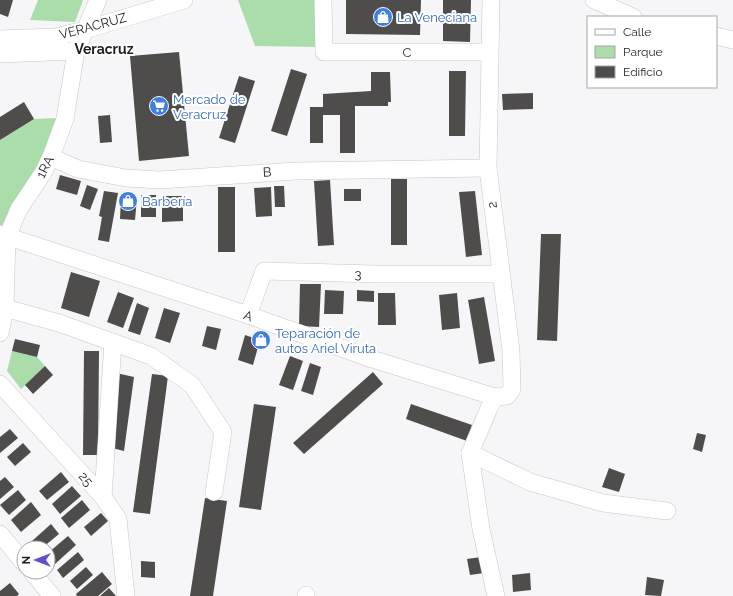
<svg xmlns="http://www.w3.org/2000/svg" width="733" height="596" font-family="Raleway,sans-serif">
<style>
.green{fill:#abddaa}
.building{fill:#4e4d4b}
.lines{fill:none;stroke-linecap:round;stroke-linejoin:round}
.minor-casing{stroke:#c7c7ca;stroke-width:18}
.minor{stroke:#fff;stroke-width:17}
.labels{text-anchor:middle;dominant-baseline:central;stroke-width:4;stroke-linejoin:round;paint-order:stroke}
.shop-label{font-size:13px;fill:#366cbe;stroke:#fff;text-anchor:start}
.street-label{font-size:13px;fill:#1e1e1f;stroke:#fff}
.neighbourhood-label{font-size:14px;font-weight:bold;fill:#1e1e1f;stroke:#fff}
</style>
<rect width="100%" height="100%" fill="#f6f6f9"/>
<!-- green -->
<g class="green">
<path d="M38,0H83L75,22L30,20Z"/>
<path d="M238,0H316L317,47L255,46Z"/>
<path d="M59,118L52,142L5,223L0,227V140L34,119Z"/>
<path d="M12,351L37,357L45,366L21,389L7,371Z"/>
</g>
<!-- building -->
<g class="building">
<path d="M0,0H13L8,17L0,14Z"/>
<path d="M346,0H421L420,35L346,34Z"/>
<path d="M443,0H471L470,42L443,41Z"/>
<path d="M179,52L189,156L139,161L130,56Z"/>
<path d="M291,69L307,74L287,136L271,131Z"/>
<path d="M449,71H466L465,136H449Z"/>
<path d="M371,72H390L391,102H388V106H355V153H340V115H323V143H310V107H323V94L371,91Z"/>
<path d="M239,76L255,81L235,143L219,138Z"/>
<path d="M533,93V109L503,110L502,94Z"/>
<path d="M24,102L34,119L0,140V117Z"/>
<path d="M110,115L112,142L100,143L98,116Z"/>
<path d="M60,175L81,181L77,195L56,189Z"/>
<rect x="391" y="179" width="16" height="66"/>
<path d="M330,180L334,245L318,246L314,181Z"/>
<path d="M87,185L98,189L90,210L80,206Z"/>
<path d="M274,186H284L285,207H275Z"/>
<rect x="218" y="187" width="17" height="65"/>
<path d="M271,187L272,216L256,217L254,188Z"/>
<rect x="344" y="189" width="17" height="12"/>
<path d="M104,191L118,193L109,242L98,240L102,217L99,216Z"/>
<path d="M475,191L482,255L466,257L459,192Z"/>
<rect x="141" y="195" width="15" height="22"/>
<path d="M162,196H183V221L162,222Z"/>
<path d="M121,197L137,198L135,220L120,219Z"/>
<path d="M541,234H561L557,341L537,340Z"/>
<path d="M71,272L100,281L89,317L61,308Z"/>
<path d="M300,284H321L319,327L299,326Z"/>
<path d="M325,290L344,291L343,314H324Z"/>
<path d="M357,290L374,291V302L357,301Z"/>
<path d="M118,292L134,298L123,328L107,322Z"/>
<path d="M378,293H395L396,325H378Z"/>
<path d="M457,293L460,328L442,330L439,295Z"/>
<path d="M484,297L495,361L479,364L468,300Z"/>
<path d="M137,303L149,308L140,335L128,331Z"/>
<path d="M164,308L180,313L170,343L155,338Z"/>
<path d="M207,326L221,329L216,350L202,346Z"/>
<path d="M245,335L260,340L253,365L238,360Z"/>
<path d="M15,339L40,345L37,357L12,351Z"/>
<path d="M84,351H99L98,455H83Z"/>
<path d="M290,356L303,361L293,390L279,385Z"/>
<path d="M310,363L321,367L313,395L301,391Z"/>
<path d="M45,366L53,375L33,394L25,385Z"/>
<path d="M373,372L383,384L304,454L293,443Z"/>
<path d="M116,373L134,377L124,451L112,448L118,396Z"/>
<path d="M152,374L168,376L150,514L133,512Z"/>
<path d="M254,404L276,407L261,510L239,507Z"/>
<path d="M411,404L472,425L467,441L406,419Z"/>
<path d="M10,429L18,438L0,453V437Z"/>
<path d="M697,433L706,435L702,452L693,449Z"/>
<path d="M23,443L31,452L15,466L7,457Z"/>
<path d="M609,468L625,474L619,492L602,487Z"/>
<path d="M61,472L69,482L47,500L39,491Z"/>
<path d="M5,477L14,487L0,499V481Z"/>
<path d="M72,486L81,496L60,514L52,504Z"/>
<path d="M18,490L26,500L9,515L0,505Z"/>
<path d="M205,498L227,501L213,596H190Z"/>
<path d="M82,500L90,510L69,528L61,518Z"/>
<path d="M31,502L41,515L21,532L11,520Z"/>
<path d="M101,513L108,521L91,536L84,527Z"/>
<path d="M51,524L59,534L42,548H38L32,541Z"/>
<path d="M68,536L76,545L55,564L48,556V553Z"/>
<path d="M78,552L84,560L63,578L57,570Z"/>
<path d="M481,557L484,573L470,575L467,559Z"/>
<path d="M141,561L155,562V578L141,577Z"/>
<path d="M86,567L93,575L77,589L70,581Z"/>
<path d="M102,572L112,584L98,596H77L76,594Z"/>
<path d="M530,573L531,590L513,592L512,575Z"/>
<path d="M647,577L664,580L661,596L645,595Z"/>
<path d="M10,583L19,594L17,596H0V591Z"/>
<path d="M109,588L116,596H100Z"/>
</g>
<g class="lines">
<!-- minor casing -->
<g class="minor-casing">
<g id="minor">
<path d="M323,0L324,52H489"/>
<path d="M594,0L633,17"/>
<path d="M716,36L733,40"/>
<path d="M0,39L55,37L85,30L184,0"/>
<path d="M0,54L76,51"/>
<path d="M51,157L78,169L126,178L159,180L296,171L488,168"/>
<path d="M0,234L248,315L372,359L495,397L507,396L512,389L511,351L488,168L491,0"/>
<path d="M5,308L59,323L151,356L192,385L223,432L214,492"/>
<path d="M248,315L264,271L375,274H500"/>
<path d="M0,333L5,308L7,237L19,209L43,173L51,157L65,119L76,51L98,0"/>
<path d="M0,384L103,497L118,519L126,596"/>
<path d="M495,397L490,406L470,453L481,529L496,596"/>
<path d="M470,453L530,482L603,503L667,511"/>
<path d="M103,497L113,342"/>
<path d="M0,534L24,563"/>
<path d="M32,572L52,596"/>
<path d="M306,595V596"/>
</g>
</g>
<!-- minor -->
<use href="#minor" class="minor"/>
</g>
<!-- icons -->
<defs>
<g id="shop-disc" transform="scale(1)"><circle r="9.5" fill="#3f7fe0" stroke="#fff"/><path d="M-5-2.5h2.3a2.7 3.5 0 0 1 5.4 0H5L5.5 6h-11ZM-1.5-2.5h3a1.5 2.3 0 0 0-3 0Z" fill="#fff"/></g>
<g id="supermarket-disc" transform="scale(1)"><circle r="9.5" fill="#3f7fe0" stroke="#fff"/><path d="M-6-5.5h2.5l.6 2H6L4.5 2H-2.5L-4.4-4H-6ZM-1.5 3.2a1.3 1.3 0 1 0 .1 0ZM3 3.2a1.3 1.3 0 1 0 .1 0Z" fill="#fff"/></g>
</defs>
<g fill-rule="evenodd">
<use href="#shop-disc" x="383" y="17"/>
<use href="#supermarket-disc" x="159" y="106"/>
<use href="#shop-disc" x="128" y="201"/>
<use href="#shop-disc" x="261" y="340"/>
</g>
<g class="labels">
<!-- shop labels -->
<g class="shop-label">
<text x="397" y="17">La Veneciana</text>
<text x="173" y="99">Mercado de<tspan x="173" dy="15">Veracruz</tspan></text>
<text x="142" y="201">Barbería</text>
<text x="275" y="333">Teparación de<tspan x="275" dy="15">autos Ariel Viruta</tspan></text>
</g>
<!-- street labels -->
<g class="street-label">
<text transform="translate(93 26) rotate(-15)">VERACRUZ</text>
<text x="407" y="52">C</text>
<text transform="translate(45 167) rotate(-63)">1RA</text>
<text transform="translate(267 172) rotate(-3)">B</text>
<text transform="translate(492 205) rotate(-97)">2</text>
<text transform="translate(358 274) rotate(1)">3</text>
<text transform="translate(248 316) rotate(19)">A</text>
<text transform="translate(86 479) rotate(48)">25</text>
</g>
<!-- neighbourhood labels -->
<g class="neighbourhood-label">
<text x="104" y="49">Veracruz</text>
</g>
</g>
<!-- legend -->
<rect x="587" y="16" width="130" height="72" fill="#ffffff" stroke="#a5a5a5"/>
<rect x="595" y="29" width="20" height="6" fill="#ffffff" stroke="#a5a5a5"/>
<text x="623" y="36" font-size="12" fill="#1e1e1f">Calle</text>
<rect x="595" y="46" width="20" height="12" fill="#abddaa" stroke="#a5a5a5"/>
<text x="623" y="56" font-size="12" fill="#1e1e1f">Parque</text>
<rect x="595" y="66" width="20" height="12" fill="#4e4d4b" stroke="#a5a5a5"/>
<text x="623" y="76" font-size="12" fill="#1e1e1f">Edificio</text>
<!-- north arrow -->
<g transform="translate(36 560) rotate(270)"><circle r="19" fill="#ffffff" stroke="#a5a5a5"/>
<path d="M0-3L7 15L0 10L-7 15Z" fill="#644fc8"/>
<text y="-6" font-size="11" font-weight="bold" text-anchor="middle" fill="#1e1e1f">N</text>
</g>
</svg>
